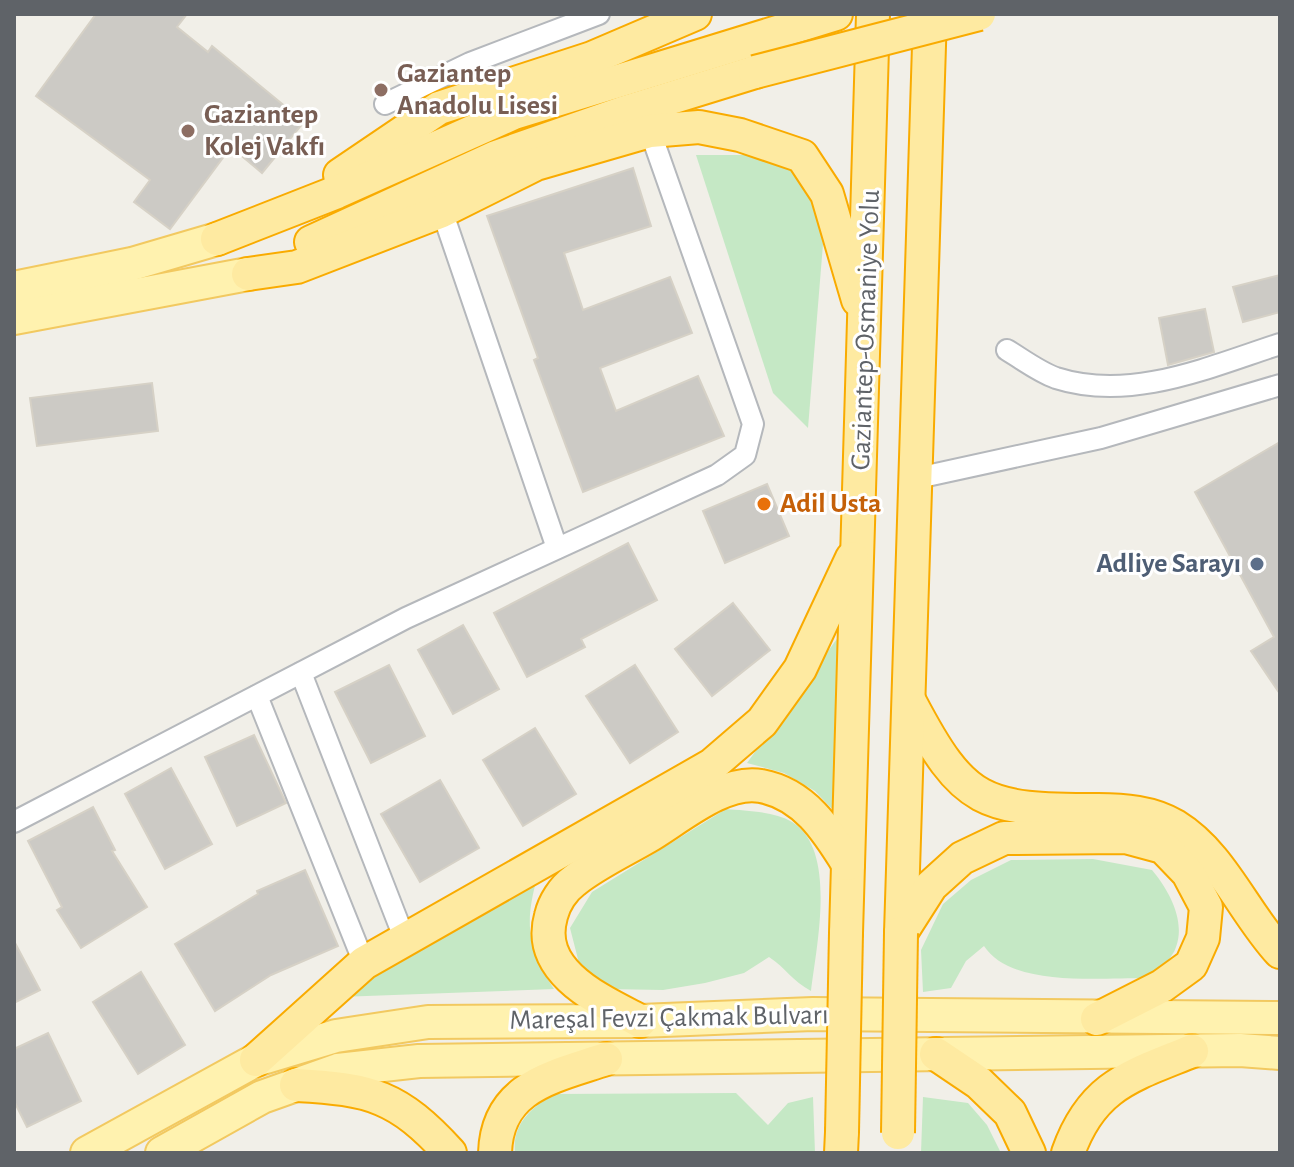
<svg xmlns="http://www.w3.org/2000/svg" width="1294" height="1167" font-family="'Alegreya Sans',sans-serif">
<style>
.green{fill:#c5e8c5}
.building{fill:#cccac5;stroke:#d6d1c6;stroke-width:2}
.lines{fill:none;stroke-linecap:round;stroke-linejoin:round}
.minor-casing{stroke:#b5b8bc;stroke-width:24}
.primary-casing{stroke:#f2c960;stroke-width:36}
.trunk-casing{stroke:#f9ab00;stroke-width:36}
.minor{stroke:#fff;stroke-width:20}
.primary{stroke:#fff2af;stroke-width:32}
.trunk{stroke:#feeaa1;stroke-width:32}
.trunk-bridge-casing{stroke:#f9ab00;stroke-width:36;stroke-linecap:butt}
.trunk-bridge{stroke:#feeaa1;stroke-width:32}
.education-dot{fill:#8d6e63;stroke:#fff;stroke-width:3}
.food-dot{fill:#e8710a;stroke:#fff;stroke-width:3}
.service-dot{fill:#5c6f8a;stroke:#fff;stroke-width:3}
.labels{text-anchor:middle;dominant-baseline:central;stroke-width:6;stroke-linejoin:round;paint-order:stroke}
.education-label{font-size:28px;font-weight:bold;fill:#785e54;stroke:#fff;text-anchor:start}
.street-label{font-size:28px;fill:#5f6368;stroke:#fff}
.food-label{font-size:28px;font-weight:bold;fill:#c56008;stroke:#fff;text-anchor:start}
.service-label{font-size:28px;font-weight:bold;fill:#4e5e75;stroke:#fff;text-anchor:end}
</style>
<rect width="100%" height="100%" fill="#f1efe8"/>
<!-- green -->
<g class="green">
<path d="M696,155H768L794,169L815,202L823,244L808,428L773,393Z"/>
<path d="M839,636L834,811L815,791L784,773L747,763Z"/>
<path d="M726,809C746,811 774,811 792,822C838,850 816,947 811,991C792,981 786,968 769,957L744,973L705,983L663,990L607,989L580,967L570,928L592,892Z"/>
<path d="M1093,859L1152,870C1168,889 1186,920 1176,947C1173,958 1158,970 1152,978C1105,977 1012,989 984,946L966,961L951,988L923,992L921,950L943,904L971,880L1011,860Z"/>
<path d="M537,878C524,925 528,948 554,989L339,997Z"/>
<path d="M736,1093L768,1125L788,1103L813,1097L815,1153H515C512,1124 531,1108 554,1094Z"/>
<path d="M923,1097L968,1103L987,1125L1001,1153H921Z"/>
</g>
<!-- building -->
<g class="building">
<path d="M96,14H187L177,27L208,52L212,46L304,122L262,173L231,147L170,229L134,202L150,180L36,96Z"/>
<path d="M633,168L651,226L564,253L583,310L670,277L692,333L600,368L616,411L698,376L724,436L583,492L534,360L538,358L487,216Z"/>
<path d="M1280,275V312L1243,322L1233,287Z"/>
<path d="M1205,309L1214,352L1168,365L1159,318Z"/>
<path d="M152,383L158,431L37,446L30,398Z"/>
<path d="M1280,442V694L1251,651L1274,637L1195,492Z"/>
<path d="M767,484L789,536L725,563L703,511Z"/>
<path d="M628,543L657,600L581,639L585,647L527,677L494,613Z"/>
<path d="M733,603L770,650L712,696L675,649Z"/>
<path d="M463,625L499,689L453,714L418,650Z"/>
<path d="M389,665L425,736L371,763L335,692Z"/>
<path d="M635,665L678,732L630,763L586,696Z"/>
<path d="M535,728L576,794L523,826L483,760Z"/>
<path d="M254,735L286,803L237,826L205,757Z"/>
<path d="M171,768L212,844L165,869L125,794Z"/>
<path d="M440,780L479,848L420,882L381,814Z"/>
<path d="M93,807L115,850L112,851L147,907L81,948L57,910L62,907L28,841Z"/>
<path d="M305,870L338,946L271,975L215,1011L175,944L258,894L257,891Z"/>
<path d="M14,941L40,990L14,1003Z"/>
<path d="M141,972L185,1045L138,1074L93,1002Z"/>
<path d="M48,1033L81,1101L27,1127L14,1101V1049Z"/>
</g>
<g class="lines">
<!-- minor casing -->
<g class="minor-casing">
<g id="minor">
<path d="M385,104L470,63L599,14"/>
<path d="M442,211L557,548"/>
<path d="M1007,350C1022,359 1039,372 1056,378C1131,402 1209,367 1280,344"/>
<path d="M913,479L1101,438L1280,385"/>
<path d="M301,673L405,940"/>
<path d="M257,696L364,963"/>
<path d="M14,822L406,618L717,475L745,455L753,424L650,131"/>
</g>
</g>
<!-- primary casing -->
<g class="primary-casing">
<g id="primary">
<path d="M14,288L132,264L217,239"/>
<path d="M14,318L248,274"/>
<path d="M87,1153L256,1060L336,1036L428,1022L640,1021L813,1014L1280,1018"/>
<path d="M162,1153L262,1097L338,1070L419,1061L1240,1050L1280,1053"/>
</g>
</g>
<!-- trunk casing -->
<g class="trunk-casing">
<g id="trunk">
<path d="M340,175L439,108L592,58L695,14"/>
<path d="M217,239L337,192L514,113L836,14"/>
<path d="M311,242L496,157L622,113L755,72"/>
<path d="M248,274L297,267L442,211L536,164L650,131L699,127L740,135L802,156L827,194L858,300"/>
<path d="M910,702C964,805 983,810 1098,810C1123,810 1152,812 1175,826C1222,855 1243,912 1280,952"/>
<path d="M846,933L873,14"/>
<path d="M901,933L930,14"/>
<path d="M901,933L931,886L962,858L1004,838L1126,837L1163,847L1188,873L1206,907L1203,938L1191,965L1162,986L1097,1019"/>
<path d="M640,1021C600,1000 535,972 551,916C554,903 563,889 574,881C595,864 623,851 647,837C678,819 723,779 761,786C804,794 827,830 848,864"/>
<path d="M936,1054L979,1083L1010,1113L1029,1153"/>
<path d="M256,1060L364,963L712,765L762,722L800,669L852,558"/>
<path d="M296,1085C371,1089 398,1096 450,1153"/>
<path d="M495,1153C497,1086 553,1077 606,1059"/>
<path d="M841,1153L842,1132"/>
<path d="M1068,1153C1092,1085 1131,1076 1192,1051"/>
</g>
</g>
<!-- minor -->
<use href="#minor" class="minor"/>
<!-- primary -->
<use href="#primary" class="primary"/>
<!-- trunk -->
<use href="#trunk" class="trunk"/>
<!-- trunk-bridge casing -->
<g class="trunk-bridge-casing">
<g id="trunk-bridge">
<path d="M755,72L979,14"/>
<path d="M842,1132L846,933"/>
<path d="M898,1133L901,933"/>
</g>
</g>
<!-- trunk-bridge -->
<use href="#trunk-bridge" class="trunk-bridge"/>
</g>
<!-- markers -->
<g class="education-dot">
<circle cx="381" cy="90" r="8"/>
<circle cx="188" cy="131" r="8"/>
</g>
<circle class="food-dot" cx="764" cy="504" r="8"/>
<circle class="service-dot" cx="1257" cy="564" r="8"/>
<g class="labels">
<!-- education labels -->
<g class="education-label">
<text x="397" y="74">Gaziantep<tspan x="397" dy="32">Anadolu Lisesi</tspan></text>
<text x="204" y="115">Gaziantep<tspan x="204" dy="32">Kolej Vakfı</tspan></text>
</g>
<!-- street labels -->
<g class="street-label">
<text transform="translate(866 330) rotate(-88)">Gaziantep-Osmaniye Yolu</text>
<text transform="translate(669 1018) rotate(-1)">Mareşal Fevzi Çakmak Bulvarı</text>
</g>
<!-- food labels -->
<g class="food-label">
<text x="780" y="504">Adil Usta</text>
</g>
<!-- service labels -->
<g class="service-label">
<text x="1241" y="564">Adliye Sarayı</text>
</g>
</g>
<!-- border -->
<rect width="1294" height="1167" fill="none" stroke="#5f6368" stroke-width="32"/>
</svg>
